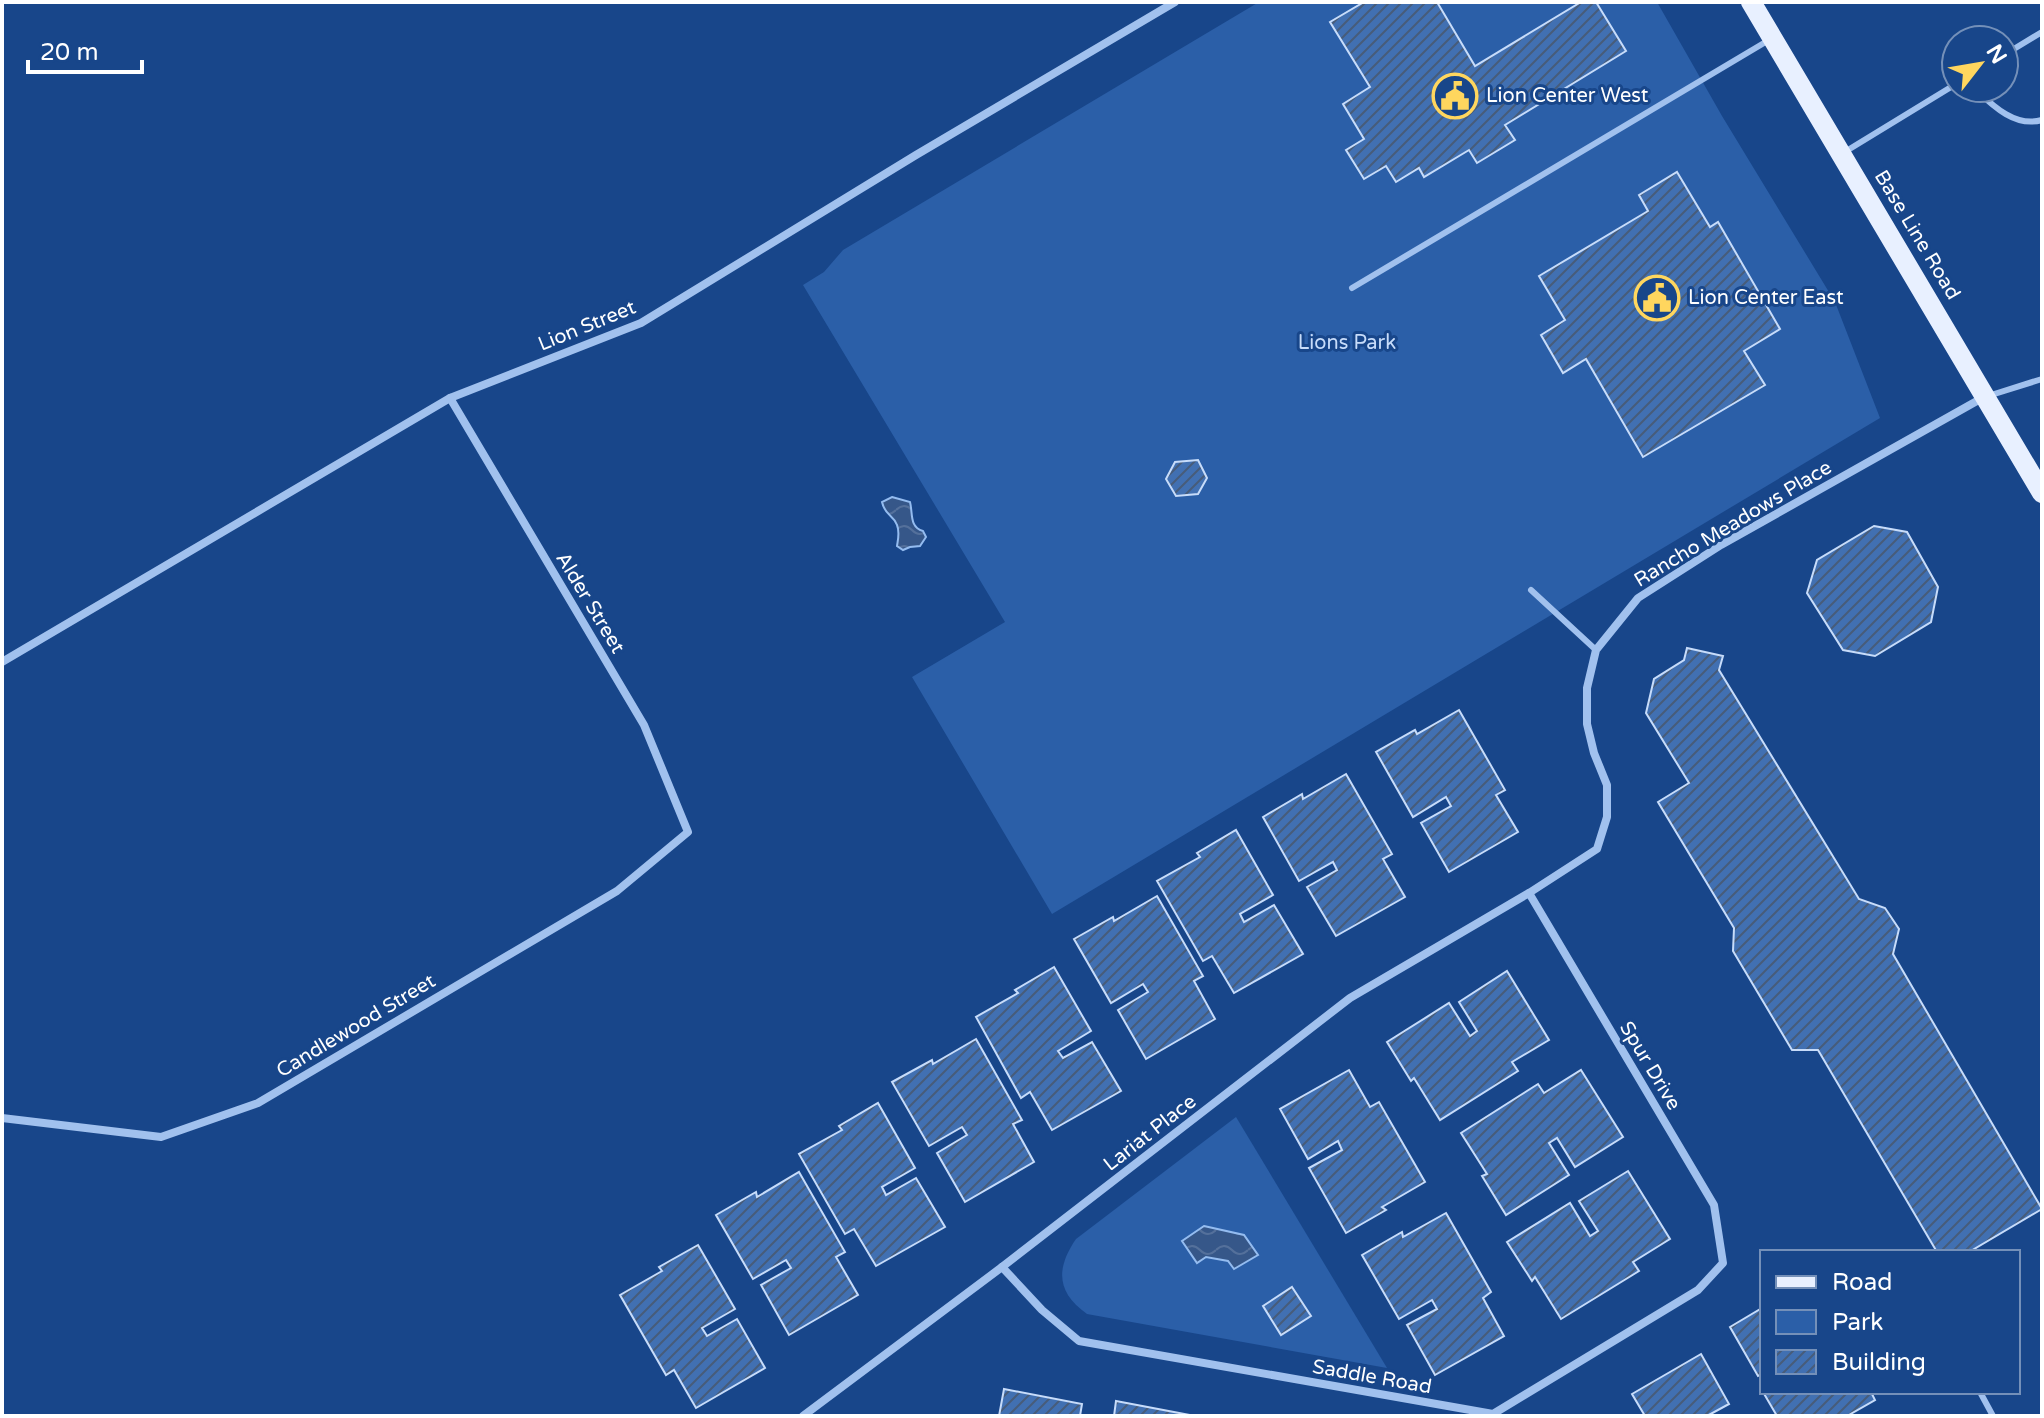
<svg xmlns="http://www.w3.org/2000/svg" width="2044" height="1418" font-family="'Varela Round',sans-serif">
<style>
.park{fill:#2b5fa8}
.water{fill:url(#water-waves);stroke:#94bcf0;stroke-width:2}
.building{fill:url(#building-hatch);stroke:#c7dcfa;stroke-width:2}
.lines{fill:none;stroke-linecap:round;stroke-linejoin:round}
.service{stroke:#a1c1ee;stroke-width:6}
.minor{stroke:#a1c1ee;stroke-width:8}
.primary{stroke:#e8f0ff;stroke-width:20}
.labels{text-anchor:middle;dominant-baseline:central;stroke-width:6;stroke-linejoin:round;paint-order:stroke}
.poi-label{font-size:20px;fill:#fff;stroke:#18468a;text-anchor:start}
.street-label{font-size:20px;fill:#fff;stroke:#18468a}
.park-label{font-size:20px;fill:#c7dcfa;stroke:#18468a}
</style>
<defs>
<pattern id="water-waves" width="16" height="10" patternUnits="userSpaceOnUse" patternTransform="scale(2)"><rect width="16" height="10" fill="#365789"/><path d="M0 5q4-4 8 0t8 0" fill="none" stroke="#54709b"/></pattern>
<pattern id="building-hatch" width="6" height="6" patternUnits="userSpaceOnUse" patternTransform="scale(2)"><rect width="6" height="6" fill="#4170b2"/><path d="M-1 1l2-2M0 6l6-6M5 7l2-2" fill="none" stroke="#475c7a"/></pattern>
</defs>
<rect width="100%" height="100%" fill="#18468a"/>
<!-- park -->
<g class="park">
<path d="M1259,2H1657L1722,116L1835,302L1880,418L1052,914L912,677L1005,622L803,285L824,272L843,250Z"/>
<path d="M1236,1117L1387,1368L1087,1314C1056,1292 1056,1268 1076,1239Z"/>
</g>
<!-- water -->
<g class="water">
<path d="M892,497L910,502C913,513 909,527 923,531L926,537L920,546L910,547L903,550L897,546C898,539 900,532 897,525C893,514 885,516 882,502Z"/>
<path d="M1204,1226L1244,1235L1258,1255L1234,1269L1228,1261L1206,1257L1197,1263L1182,1241Z"/>
</g>
<!-- building -->
<g class="building">
<path d="M1364,2H1437L1475,66L1581,2H1596L1626,51L1505,125L1515,140L1477,163L1469,150L1424,177L1419,168L1396,182L1386,166L1364,179L1346,150L1364,139L1343,104L1370,87L1330,22Z"/>
<path d="M1677,172L1710,227L1718,222L1780,329L1744,351L1765,385L1643,457L1586,359L1563,373L1541,335L1565,320L1539,276L1648,211L1639,195Z"/>
<path d="M1198,460L1207,478L1198,494L1176,496L1166,479L1175,462Z"/>
<path d="M1874,526L1907,532L1938,587L1931,622L1875,656L1843,650L1807,593L1817,560Z"/>
<path d="M1687,648L1723,656L1719,670L1859,899L1885,908L1899,929L1893,954L2042,1209L1969,1252H1937L1818,1050H1792L1733,951L1734,928L1658,802L1689,783L1646,713L1654,679L1684,660Z"/>
<path d="M1459,710L1505,790L1496,795L1518,832L1449,872L1421,823L1451,806L1446,797L1413,817L1376,752L1415,730L1417,734Z"/>
<path d="M1346,774L1392,854L1383,859L1405,897L1336,936L1307,887L1337,870L1333,862L1299,881L1263,817L1302,794L1303,799Z"/>
<path d="M1236,830L1273,895L1240,914L1244,922L1274,905L1303,954L1234,993L1212,956L1203,961L1157,881L1200,857L1197,853Z"/>
<path d="M1157,896L1203,976L1194,981L1215,1019L1146,1059L1118,1010L1148,992L1143,984L1111,1003L1074,939L1113,917L1114,921Z"/>
<path d="M1054,967L1091,1031L1058,1051L1063,1058L1092,1042L1121,1091L1052,1130L1030,1092L1021,1098L976,1017L1018,993L1015,990Z"/>
<path d="M1507,971L1549,1040L1512,1062L1518,1071L1440,1120L1414,1078L1411,1081L1387,1042L1449,1003L1470,1036L1477,1031L1459,1002Z"/>
<path d="M976,1039L1022,1120L1013,1124L1034,1162L965,1202L937,1153L967,1135L962,1127L929,1146L892,1082L932,1060L933,1064Z"/>
<path d="M1349,1070L1370,1107L1379,1102L1425,1182L1382,1207L1386,1210L1346,1233L1309,1168L1342,1150L1338,1141L1308,1159L1280,1109Z"/>
<path d="M1581,1070L1623,1137L1575,1167L1557,1138L1549,1143L1569,1175L1506,1215L1482,1176L1487,1174L1461,1133L1538,1084L1544,1093Z"/>
<path d="M878,1103L915,1168L882,1187L886,1195L916,1178L945,1227L876,1266L854,1229L845,1234L799,1154L842,1130L839,1126Z"/>
<path d="M1628,1171L1670,1239L1633,1262L1639,1271L1561,1319L1535,1277L1532,1281L1507,1242L1570,1203L1590,1236L1598,1231L1579,1201Z"/>
<path d="M799,1172L845,1252L836,1257L858,1295L789,1335L761,1285L791,1268L786,1260L753,1279L716,1215L756,1192L757,1197Z"/>
<path d="M1446,1213L1491,1292L1483,1298L1504,1336L1435,1375L1407,1325L1437,1309L1432,1300L1399,1319L1362,1255L1402,1232L1403,1237Z"/>
<path d="M698,1245L735,1309L702,1328L707,1336L737,1319L765,1368L696,1408L674,1370L666,1375L620,1295L662,1271L659,1267Z"/>
<path d="M1292,1287L1311,1316L1281,1335L1263,1306Z"/>
<path d="M1762,1308V1374L1758,1376L1730,1327Z"/>
<path d="M1701,1354L1729,1404L1707,1416H1645L1632,1394Z"/>
<path d="M1004,1389L1082,1404L1080,1416H999Z"/>
<path d="M1763,1392H1871L1875,1400L1847,1416H1777Z"/>
<path d="M1116,1401L1195,1416H1114Z"/>
</g>
<g class="lines">
<!-- service -->
<g class="service">
<path d="M2004,55L2042,32"/>
<path d="M1974,88C1992,105 2015,128 2042,120"/>
<path d="M1843,153L1956,84"/>
<path d="M1352,288L1769,40"/>
<path d="M1988,396L2042,379"/>
<path d="M1531,590L1596,650"/>
<path d="M1980,1392L1993,1416"/>
</g>
<!-- minor -->
<g class="minor">
<path d="M2,662L450,398L641,323L916,155L1175,2"/>
<path d="M2,1118L161,1137L258,1103L617,891L688,832L644,725L450,398"/>
<path d="M1002,1267L1042,1310L1079,1341L1493,1414L1698,1290L1723,1263L1714,1205L1529,893"/>
<path d="M803,1416L1002,1267L1350,998L1529,893L1597,849L1607,817V785L1594,753L1587,724V688L1596,650L1638,598L1721,545L1984,397"/>
</g>
<!-- primary -->
<path class="primary" d="M1751,2L2042,493"/>
</g>
<!-- icons -->
<defs>
<g id="civic-ring" transform="scale(2.3)"><circle r="9.5" fill="#18468a" stroke="#ffd65e" stroke-width="1.5"/><path d="M-.6-6.5H3V-4.5H.6V-3L4-1V1h2V6H-6V1h2V-1L-.6-3ZM-1.2 2.5V6h2.4V2.5Z" fill="#ffd65e"/></g>
</defs>
<g fill-rule="evenodd">
<use href="#civic-ring" x="1455" y="96"/>
<use href="#civic-ring" x="1657" y="298"/>
</g>
<g class="labels">
<!-- poi labels -->
<g class="poi-label">
<text x="1486" y="96">Lion Center West</text>
<text x="1688" y="298">Lion Center East</text>
</g>
<!-- street labels -->
<g class="street-label">
<text transform="translate(1917 235) rotate(59)">Base Line Road</text>
<text transform="translate(587 326) rotate(-22)">Lion Street</text>
<text transform="translate(1733 524) rotate(-31)">Rancho Meadows Place</text>
<text transform="translate(590 603) rotate(59)">Alder Street</text>
<text transform="translate(356 1026) rotate(-31)">Candlewood Street</text>
<text transform="translate(1650 1066) rotate(59)">Spur Drive</text>
<text transform="translate(1150 1133) rotate(-38)">Lariat Place</text>
<text transform="translate(1372 1377) rotate(10)">Saddle Road</text>
</g>
<!-- park labels -->
<g class="park-label">
<text x="1347" y="343">Lions Park</text>
</g>
</g>
<!-- border -->
<rect width="2044" height="1418" fill="none" stroke="#ffffff" stroke-width="8"/>
<!-- legend -->
<rect x="1760" y="1250" width="260" height="144" fill="#18468a" stroke="#7490b9" stroke-width="2"/>
<rect x="1776" y="1276" width="40" height="12" fill="#e8f0ff" stroke="#7490b9" stroke-width="2"/>
<text x="1832" y="1290" font-size="24" fill="#ffffff">Road</text>
<rect x="1776" y="1310" width="40" height="24" fill="#2b5fa8" stroke="#7490b9" stroke-width="2"/>
<text x="1832" y="1330" font-size="24" fill="#ffffff">Park</text>
<rect x="1776" y="1350" width="40" height="24" fill="url(#building-hatch)" stroke="#7490b9" stroke-width="2"/>
<text x="1832" y="1370" font-size="24" fill="#ffffff">Building</text>
<!-- north arrow -->
<g transform="translate(1980 64) rotate(59)"><circle r="38" fill="#18468a" stroke="#7490b9" stroke-width="2"/>
<path d="M0-6L14 30L0 20L-14 30Z" fill="#ffd65e"/>
<text y="-12" font-size="22" font-weight="bold" text-anchor="middle" fill="#ffffff">N</text>
</g>
<!-- scale -->
<path d="M28 60v12h114v-12" fill="none" stroke="#ffffff" stroke-width="4"/>
<text x="40" y="60" font-size="24" fill="#ffffff" stroke="#18468a" stroke-width="6" paint-order="stroke">20 m</text>
</svg>
